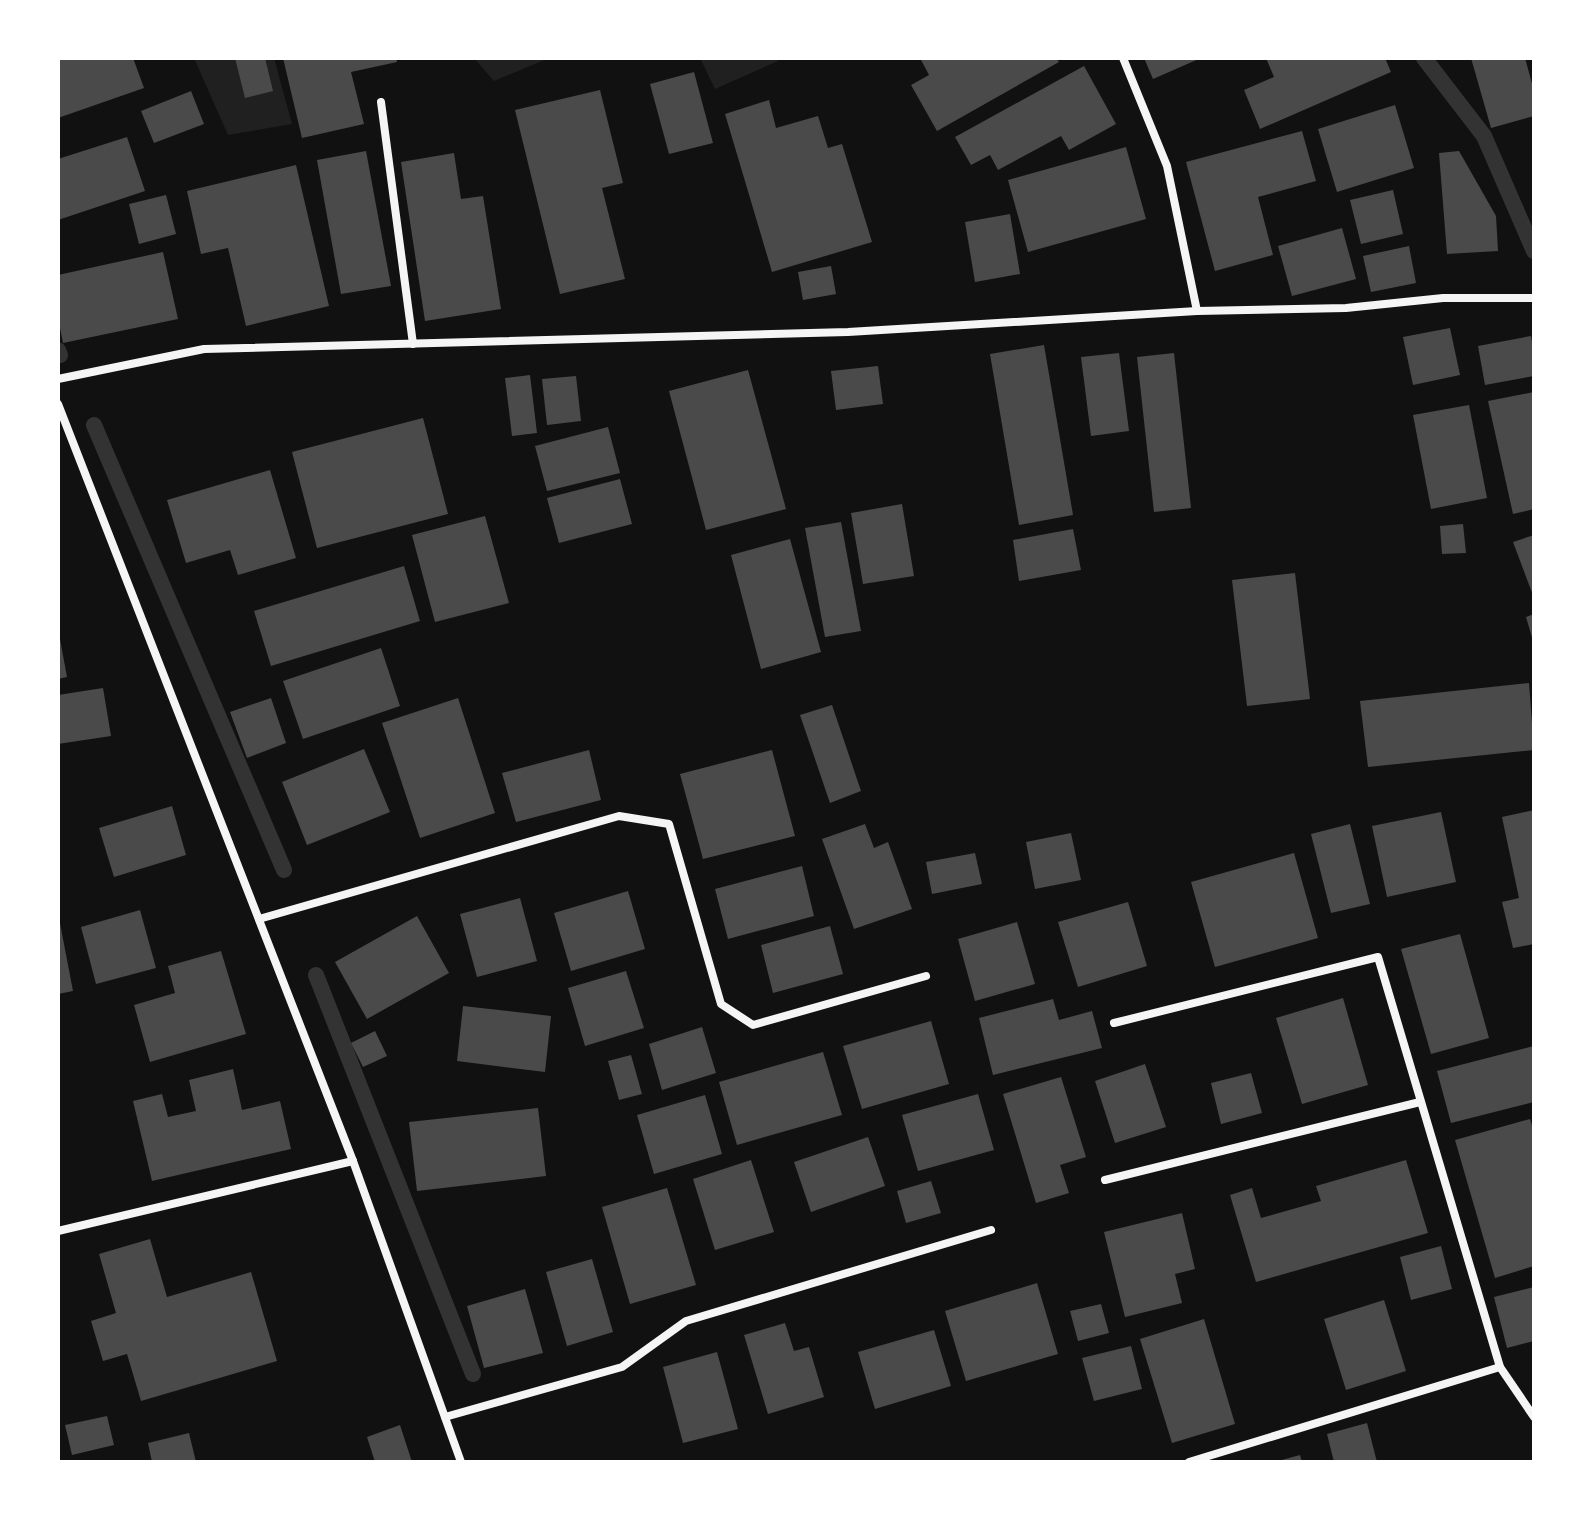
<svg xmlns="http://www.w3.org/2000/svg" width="1592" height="1520" font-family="'Roboto Condensed',sans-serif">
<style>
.green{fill:#202020}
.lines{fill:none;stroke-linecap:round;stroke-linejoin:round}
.stream{stroke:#333;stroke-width:16}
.building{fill:#4a4a4a}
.minor{stroke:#f5f5f5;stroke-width:8}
</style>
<rect width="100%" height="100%" fill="#111"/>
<!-- green -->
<g class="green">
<path d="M194,58H274L292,124L228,135Z"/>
<path d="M474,58H549L494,81Z"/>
<path d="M700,58H776L778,61L715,89Z"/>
</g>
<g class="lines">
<!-- stream -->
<g class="stream">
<path d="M1424,58L1484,136L1534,251"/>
<path d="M58,350L60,355"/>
<path d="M94,425L284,870"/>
<path d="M316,975L473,1374"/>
</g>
</g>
<!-- building -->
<g class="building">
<path d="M58,58H133L144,88L58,118Z"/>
<path d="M235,58H265L273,91L245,98Z"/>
<path d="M283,58H396L397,62L351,72L364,124L302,138Z"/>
<path d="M920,58H1056L1059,62L937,131L911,85L929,75Z"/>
<path d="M1144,58H1201L1153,79Z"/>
<path d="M1266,58H1385L1391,72L1260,129L1244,90L1274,77Z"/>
<path d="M1471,58H1525L1534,91V116L1491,128Z"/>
<path d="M1084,66L1116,124L1069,150L1061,136L998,170L990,155L971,165L955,137Z"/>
<path d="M694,72L713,143L669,154L650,84Z"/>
<path d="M600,90L623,183L602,188L625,279L560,294L515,110Z"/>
<path d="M191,91L204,124L154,143L141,111Z"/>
<path d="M769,100L776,128L818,116L828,148L842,144L872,242L772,272L725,114Z"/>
<path d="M1395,105L1414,168L1337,192L1318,129Z"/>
<path d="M1302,131L1316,181L1258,197L1273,255L1215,271L1186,162Z"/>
<path d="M127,137L145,191L58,220V159Z"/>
<path d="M1126,147L1146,219L1028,252L1008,180Z"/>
<path d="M366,151L391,286L341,294L317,160Z"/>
<path d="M1459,151L1496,216L1498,251L1447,254L1439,153Z"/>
<path d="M454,153L461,199L483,196L501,309L425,321L401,162Z"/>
<path d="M296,165L329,306L246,326L228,248L201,254L187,191Z"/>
<path d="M1393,190L1403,234L1361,244L1350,200Z"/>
<path d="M166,195L176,234L139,244L129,204Z"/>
<path d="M1010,214L1020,274L975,282L965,222Z"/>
<path d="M1342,228L1356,279L1292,296L1278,246Z"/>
<path d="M1409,246L1416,283L1371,292L1363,256Z"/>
<path d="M163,252L178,319L63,343L58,318V275Z"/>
<path d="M831,266L836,294L803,300L798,272Z"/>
<path d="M1450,328L1460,375L1413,385L1403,337Z"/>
<path d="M1531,336L1534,353V376L1485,385L1478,346Z"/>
<path d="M1044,345L1073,515L1019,525L990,354Z"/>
<path d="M1119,353L1129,431L1091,436L1081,357Z"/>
<path d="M1174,353L1191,508L1154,512L1137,357Z"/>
<path d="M878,366L883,404L836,410L831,371Z"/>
<path d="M748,370L786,509L706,530L669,391Z"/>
<path d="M530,375L537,433L512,436L505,378Z"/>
<path d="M576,376L581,421L547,425L542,379Z"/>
<path d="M1534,392V509L1513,514L1488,401Z"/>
<path d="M1469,405L1487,498L1431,509L1413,415Z"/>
<path d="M423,418L448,514L317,548L292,452Z"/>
<path d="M608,427L620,473L547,491L535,446Z"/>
<path d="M270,470L296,558L238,575L230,550L186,563L167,500Z"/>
<path d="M620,479L632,524L559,543L547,498Z"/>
<path d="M902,504L914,576L863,584L851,513Z"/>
<path d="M485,516L509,603L435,622L412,535Z"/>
<path d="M841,522L861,631L825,637L805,528Z"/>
<path d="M1463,524L1466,553L1442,554L1440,526Z"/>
<path d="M1073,529L1081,570L1019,581L1013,540Z"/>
<path d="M1534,535V598L1513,542Z"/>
<path d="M790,539L821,652L761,669L731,555Z"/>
<path d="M404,566L420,621L271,666L254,611Z"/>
<path d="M1295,573L1310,699L1247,706L1232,580Z"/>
<path d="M1534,614V640L1533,641L1526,617Z"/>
<path d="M58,639H60L67,677L58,679Z"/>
<path d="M381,648L400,706L303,739L283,681Z"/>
<path d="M1529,683L1534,750L1368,767L1360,701Z"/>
<path d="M103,688L111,736L58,744V695Z"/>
<path d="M271,698L286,743L247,758L230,712Z"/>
<path d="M458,698L495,813L420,838L382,723Z"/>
<path d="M832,705L861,791L830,803L800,715Z"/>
<path d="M364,749L390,812L307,845L282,782Z"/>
<path d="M589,750L601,800L516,822L502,773Z"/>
<path d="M772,750L795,836L703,859L680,774Z"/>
<path d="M172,806L186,855L114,877L99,828Z"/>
<path d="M1534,810V944L1513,948L1502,902L1519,898L1502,817Z"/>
<path d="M1441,812L1456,882L1387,897L1372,826Z"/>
<path d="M865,824L874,848L888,842L912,909L854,929L822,839Z"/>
<path d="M1350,824L1370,904L1331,913L1311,834Z"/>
<path d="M1071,833L1081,880L1035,889L1026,842Z"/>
<path d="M975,853L982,884L932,894L926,862Z"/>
<path d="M1294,853L1318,938L1215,967L1191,882Z"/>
<path d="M802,866L814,916L728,939L715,889Z"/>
<path d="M628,891L645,949L571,971L554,913Z"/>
<path d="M520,898L537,961L477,977L460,914Z"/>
<path d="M1128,902L1147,966L1078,987L1058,922Z"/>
<path d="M140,910L156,968L96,984L81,927Z"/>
<path d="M417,916L449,973L367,1019L335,962Z"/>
<path d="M58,918H59L73,991L58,994Z"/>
<path d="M1017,922L1035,984L975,1001L958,939Z"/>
<path d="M830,926L843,974L773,993L761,945Z"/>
<path d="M1460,934L1489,1038L1431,1054L1401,949Z"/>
<path d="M221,951L246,1034L150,1062L134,1005L175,993L168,966Z"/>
<path d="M626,971L644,1028L585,1046L568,988Z"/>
<path d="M1343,998L1368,1085L1302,1104L1276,1018Z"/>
<path d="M1053,999L1059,1020L1092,1011L1102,1048L993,1075L979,1018Z"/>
<path d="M463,1006L551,1016L545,1072L457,1061Z"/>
<path d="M931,1021L949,1084L862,1109L843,1046Z"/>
<path d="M702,1027L716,1073L662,1090L649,1044Z"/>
<path d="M375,1031L387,1056L363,1067L351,1043Z"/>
<path d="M1534,1046V1102L1451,1123L1437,1071Z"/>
<path d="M823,1052L842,1115L737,1145L719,1082Z"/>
<path d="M631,1055L642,1094L619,1100L608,1061Z"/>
<path d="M1145,1064L1166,1127L1115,1143L1095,1081Z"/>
<path d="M233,1069L242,1110L280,1101L291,1149L152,1181L133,1101L162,1094L168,1117L196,1111L189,1080Z"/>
<path d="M1251,1073L1262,1113L1221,1124L1211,1083Z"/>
<path d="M1061,1077L1086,1157L1060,1165L1069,1193L1036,1203L1003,1094Z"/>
<path d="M978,1094L994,1150L918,1171L902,1115Z"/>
<path d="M705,1095L722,1154L654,1174L637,1115Z"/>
<path d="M538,1108L546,1176L417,1191L409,1122Z"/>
<path d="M1530,1119L1534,1132V1266L1495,1278L1455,1140Z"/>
<path d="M868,1137L885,1186L811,1212L794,1162Z"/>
<path d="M751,1160L774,1232L715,1250L693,1179Z"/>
<path d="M1406,1160L1428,1233L1256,1282L1230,1195L1252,1188L1261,1218L1321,1201L1316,1186Z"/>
<path d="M931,1181L941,1213L906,1223L897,1191Z"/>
<path d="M667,1188L696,1285L630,1304L602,1207Z"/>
<path d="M1182,1213L1195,1269L1175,1274L1182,1303L1125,1317L1104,1232Z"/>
<path d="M150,1239L167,1297L251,1272L277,1361L141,1401L127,1354L103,1361L91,1321L116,1313L99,1254Z"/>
<path d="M1441,1246L1452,1289L1411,1300L1400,1257Z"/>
<path d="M592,1259L613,1332L567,1346L546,1272Z"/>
<path d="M1037,1283L1058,1354L966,1381L945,1311Z"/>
<path d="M1534,1287V1341L1507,1348L1494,1297Z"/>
<path d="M525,1289L543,1353L484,1368L467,1306Z"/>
<path d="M1384,1300L1406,1371L1346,1390L1324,1319Z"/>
<path d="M1101,1304L1109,1333L1078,1341L1070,1311Z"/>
<path d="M1204,1319L1235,1424L1172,1443L1140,1339Z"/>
<path d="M785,1323L794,1351L809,1347L824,1397L768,1414L744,1335Z"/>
<path d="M934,1330L951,1386L875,1409L858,1352Z"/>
<path d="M1131,1346L1142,1389L1094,1401L1082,1358Z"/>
<path d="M717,1352L738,1429L683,1443L663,1367Z"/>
<path d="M107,1416L114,1445L72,1455L65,1425Z"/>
<path d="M1367,1423L1377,1462H1334L1327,1434Z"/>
<path d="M400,1425L412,1462H375L367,1437Z"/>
<path d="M189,1433L196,1462H152L148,1443Z"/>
<path d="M1300,1455L1302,1462H1278V1461Z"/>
</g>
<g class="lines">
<!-- minor -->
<g class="minor">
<path d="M1123,58L1167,166L1197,311"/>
<path d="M381,102L413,344"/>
<path d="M58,379L204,349L848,332L1197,311L1346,308L1443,298H1534"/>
<path d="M58,404L353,1161L461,1462"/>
<path d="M259,919L619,816L669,824L721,1004L753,1025L926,976"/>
<path d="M1114,1023L1378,957L1500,1367L1534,1417"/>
<path d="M1105,1180L1420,1102"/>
<path d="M58,1231L353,1161"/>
<path d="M445,1417L622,1367L686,1321L991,1230"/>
<path d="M1189,1462L1500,1367"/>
</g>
</g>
<!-- border -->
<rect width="1592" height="1520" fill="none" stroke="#ffffff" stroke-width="120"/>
</svg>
